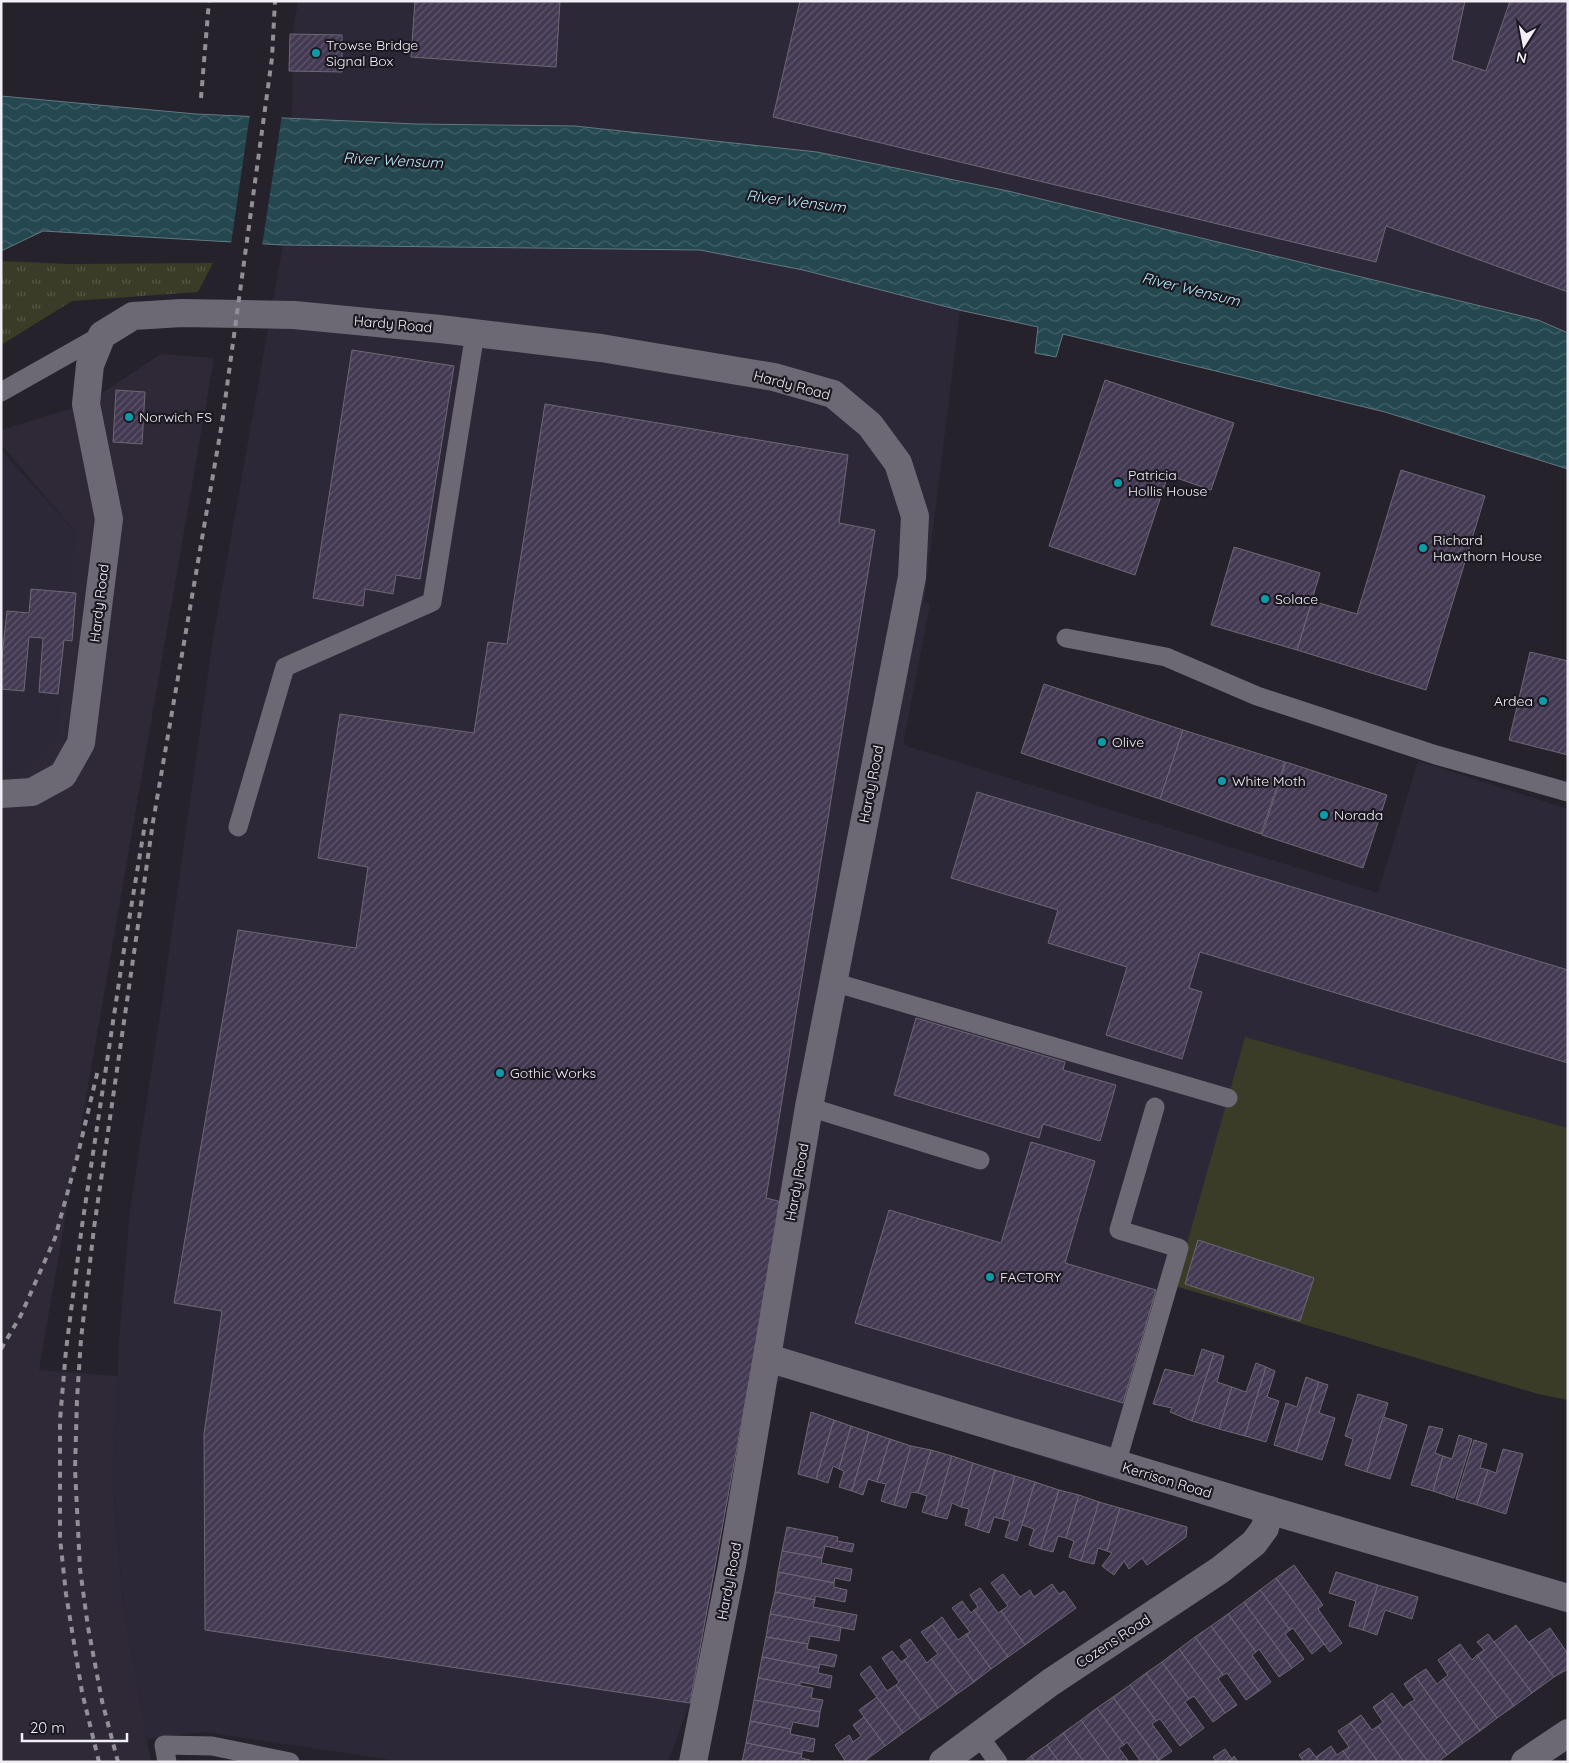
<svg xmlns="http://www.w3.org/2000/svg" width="1569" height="1763" font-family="Quicksand,sans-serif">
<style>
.built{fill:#2f2837}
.industrial{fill:#2d2838}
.grass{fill:url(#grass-tufts)}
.pitch{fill:#3a3c28}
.water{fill:url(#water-waves);stroke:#627982}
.pier{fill:#26222b}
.building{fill:url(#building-hatch);stroke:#6d6873}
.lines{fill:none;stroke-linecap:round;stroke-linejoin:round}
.service{stroke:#6d6974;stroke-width:19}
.minor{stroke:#6d6974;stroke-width:28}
.rail{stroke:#928f96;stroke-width:4;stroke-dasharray:6 6;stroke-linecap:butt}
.culture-dot{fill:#0f9aa8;stroke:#1c1821;stroke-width:2}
.labels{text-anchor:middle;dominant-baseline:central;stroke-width:4.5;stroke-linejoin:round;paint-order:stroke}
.poi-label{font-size:14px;fill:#f1eff5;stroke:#1c1821;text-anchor:start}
.street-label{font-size:14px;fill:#f1eff5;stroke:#1c1821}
.water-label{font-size:15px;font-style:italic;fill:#b7ecfc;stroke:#1c1821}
</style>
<defs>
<pattern id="grass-tufts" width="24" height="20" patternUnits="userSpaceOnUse" patternTransform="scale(1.25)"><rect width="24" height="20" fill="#3a3c28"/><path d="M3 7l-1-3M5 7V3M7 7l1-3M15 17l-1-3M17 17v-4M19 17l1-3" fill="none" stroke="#575848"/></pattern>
<pattern id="water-waves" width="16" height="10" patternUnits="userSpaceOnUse" patternTransform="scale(1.25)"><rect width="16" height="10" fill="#244750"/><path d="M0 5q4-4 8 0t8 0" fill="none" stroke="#44626a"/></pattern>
<pattern id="building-hatch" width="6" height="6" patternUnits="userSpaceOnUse" patternTransform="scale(1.25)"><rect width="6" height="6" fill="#443952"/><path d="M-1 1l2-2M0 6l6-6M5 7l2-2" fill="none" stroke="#5f566c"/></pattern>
</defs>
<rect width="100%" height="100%" fill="#26222b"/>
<!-- built -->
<path class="built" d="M161,354L214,358L39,1370L118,1376L113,1482L123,1602L151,1762H1V770L23,774L76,533L1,444V430L86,404Z"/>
<!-- industrial -->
<g class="industrial">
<path d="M298,1H1568V333L1538,320L1243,248L1008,191L817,152L575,126L416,124L292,118L293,32Z"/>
<path d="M283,245L700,250L803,270L960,310L924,602L930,604L903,745L1378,893L1418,761L1568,809V1128L1245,1037L1121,1482L787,1376L745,1406L690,1703L668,1762H406L204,1732L147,1739L123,1602L113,1482L119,1341L130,1210L163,995L212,645Z"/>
<path d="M1,450L76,533L58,739L23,774L1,770Z"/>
</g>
<!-- grass -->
<path class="grass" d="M1,261L69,264L213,263L198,292L72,301L1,345Z"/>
<!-- pitch -->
<path class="pitch" d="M1245,1037L1568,1128V1400L1538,1394L1175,1286Z"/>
<!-- water -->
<path class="water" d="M1,96L196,114L416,124L575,126L817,152L1008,191L1538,320L1568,333V469L1385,412L1063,334L1056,357L1035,353L1038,327L959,310L803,270L700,250L283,245L43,231L1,251Z"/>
<!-- pier -->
<path class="pier" d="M250,114L282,115L262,246L231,244Z"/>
<!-- building -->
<g class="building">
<path d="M415,1H560L556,67L411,57Z"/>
<path d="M800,1H1465L1452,60L1486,71L1510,1H1568V292L1386,226L1376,262L773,117Z"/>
<path d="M290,34L342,35V72L289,71Z"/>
<path d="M352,350L454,366L420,579L396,575L393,594L365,589L363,606L313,598Z"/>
<path d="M1105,380L1234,423L1211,490L1168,475L1135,575L1049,546Z"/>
<path d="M116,390L145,392L142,444L113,442Z"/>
<path d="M545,404L848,455L839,523L875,530L766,1198L782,1202L690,1703L205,1630L204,1434L222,1311L174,1303L238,930L356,948L368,867L318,858L340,714L474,733L488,642L507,644Z"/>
<path d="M1401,470L1485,496L1426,690L1297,650L1312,601L1357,614Z"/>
<path d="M1234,547L1320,573L1297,650L1211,625Z"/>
<path d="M31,589L76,593L72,641L64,640L58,694L39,692L43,638L29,637L24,691L1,689V666L7,611L29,613Z"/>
<path d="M1530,652L1568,661V755L1509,740Z"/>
<path d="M1044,684L1183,730L1160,799L1021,753Z"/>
<path d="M1183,730L1285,762L1261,834L1160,799Z"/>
<path d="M1286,762L1387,795L1363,868L1262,835Z"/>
<path d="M977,792L1568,970V1063L1200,952L1189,988L1202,992L1182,1059L1106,1035L1127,967L1048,943L1058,910L951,878Z"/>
<path d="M916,1018L1065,1062L1063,1070L1116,1085L1100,1141L1043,1124L1039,1138L894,1095Z"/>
<path d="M1031,1142L1095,1161L1065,1263L1156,1290L1123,1403L855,1323L889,1210L1001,1243Z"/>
<path d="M1198,1240L1314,1278L1300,1321L1185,1284Z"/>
<path d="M1202,1349L1214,1353L1192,1421L1170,1412L1172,1408L1153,1404L1165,1369L1194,1376Z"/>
<path d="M1214,1353L1224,1356L1217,1382L1232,1387L1219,1429L1192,1421Z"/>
<path d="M1256,1363L1266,1367L1245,1436L1219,1429L1232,1387L1246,1392Z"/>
<path d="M1266,1367L1275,1371L1267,1397L1279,1401L1266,1442L1245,1436Z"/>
<path d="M1306,1377L1319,1382L1296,1452L1274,1445L1286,1403L1297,1407Z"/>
<path d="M1319,1382L1328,1385L1319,1413L1335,1418L1322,1460L1296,1452Z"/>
<path d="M1358,1394L1388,1403L1367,1472L1345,1465L1353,1439L1345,1436Z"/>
<path d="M811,1412L834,1420L816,1479L798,1474Z"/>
<path d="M1383,1417L1407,1425L1390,1479L1367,1472Z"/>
<path d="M834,1420L851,1426L839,1469L833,1466L828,1483L816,1479Z"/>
<path d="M851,1426L869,1432L852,1491L839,1487L844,1471L839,1469Z"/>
<path d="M1429,1426L1443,1429L1435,1453L1443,1456L1433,1491L1411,1485Z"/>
<path d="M869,1432L890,1439L877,1482L868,1479L863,1495L852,1491Z"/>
<path d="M1459,1435L1472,1439L1454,1498L1433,1491L1443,1456L1452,1459Z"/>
<path d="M890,1439L911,1446L894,1505L881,1501L886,1484L877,1482Z"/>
<path d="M1474,1440L1487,1444L1480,1468L1488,1470L1477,1505L1456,1499Z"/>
<path d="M911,1446L931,1450L918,1493L911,1492L906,1508L894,1505Z"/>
<path d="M1503,1449L1523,1454L1506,1514L1477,1505L1488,1470L1496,1473Z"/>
<path d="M931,1450L952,1456L935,1516L922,1512L927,1496L918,1493Z"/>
<path d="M952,1456L973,1463L961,1507L952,1503L947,1519L935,1516Z"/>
<path d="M973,1463L995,1470L977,1529L965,1525L969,1509L961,1507Z"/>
<path d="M995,1470L1015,1476L1002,1519L994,1517L989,1533L977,1529Z"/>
<path d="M1015,1476L1035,1482L1017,1541L1005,1537L1010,1521L1002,1519Z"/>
<path d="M1035,1482L1059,1490L1041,1549L1029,1545L1034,1529L1022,1525Z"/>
<path d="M1059,1490L1079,1495L1066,1538L1058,1536L1053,1552L1041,1549Z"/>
<path d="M1079,1495L1099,1502L1081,1561L1069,1557L1074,1541L1066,1538Z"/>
<path d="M1099,1502L1120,1508L1107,1551L1098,1548L1094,1564L1081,1561Z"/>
<path d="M1120,1508L1187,1527L1186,1537L1147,1565L1142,1558L1129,1569L1124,1561L1114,1575L1102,1566L1112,1553L1107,1551Z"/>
<path d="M787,1527L838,1537L837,1541L854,1544L852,1552L825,1546L822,1558L782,1551Z"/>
<path d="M782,1551L822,1558L821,1563L852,1569L850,1581L835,1578L834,1583L778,1572Z"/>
<path d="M1294,1565L1323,1605L1318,1609L1342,1643L1330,1652L1276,1578Z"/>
<path d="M778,1572L834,1583V1587L847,1590L845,1602L815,1596V1600L775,1592Z"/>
<path d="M1336,1572L1378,1585L1363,1630L1349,1626L1356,1601L1329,1593Z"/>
<path d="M1003,1574L1020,1597L1030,1590L1034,1597L1052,1584L1059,1594L1064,1591L1076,1608L1025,1645L1001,1611L1008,1606L991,1583Z"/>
<path d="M1276,1578L1324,1644L1312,1654L1293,1628L1290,1630L1260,1590Z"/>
<path d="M1378,1585L1418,1597L1412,1619L1385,1610L1377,1635L1363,1630Z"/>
<path d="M980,1588L998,1613L1001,1611L1025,1645L1008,1657L974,1610L978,1607L970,1595Z"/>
<path d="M1260,1590L1290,1630L1285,1634L1304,1659L1292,1668L1244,1602Z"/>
<path d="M775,1592L815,1600L813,1607L857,1615L854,1630L770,1614Z"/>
<path d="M962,1601L971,1613L974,1610L1008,1657L991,1669L966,1634L970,1632L952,1608Z"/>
<path d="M1244,1602L1292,1668L1279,1677L1259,1649L1256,1652L1228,1614Z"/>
<path d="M770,1614L841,1627L839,1641L810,1636L808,1644L766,1637Z"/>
<path d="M1228,1614L1256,1652L1252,1655L1271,1682L1259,1691L1211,1626Z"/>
<path d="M942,1617L958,1640L966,1634L991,1669L974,1682L932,1625Z"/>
<path d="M932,1625L974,1682L957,1694L931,1659L938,1654L921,1632Z"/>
<path d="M1516,1625L1554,1677L1532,1693L1494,1642Z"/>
<path d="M1211,1626L1259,1691L1246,1700L1227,1673L1223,1675L1195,1637Z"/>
<path d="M1550,1628L1568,1654V1669L1554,1677L1529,1642Z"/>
<path d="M1488,1634L1532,1693L1514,1706L1477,1655L1484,1650L1477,1642Z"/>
<path d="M766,1637L808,1644L807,1649L837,1655L834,1667L820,1664L819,1668L762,1657Z"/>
<path d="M1195,1637L1223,1675L1218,1679L1237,1705L1225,1713L1179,1649Z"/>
<path d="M910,1639L927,1663L931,1659L957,1694L938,1708L904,1660L908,1657L900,1646Z"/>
<path d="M1460,1644L1472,1660L1477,1655L1514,1706L1497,1718L1449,1652Z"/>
<path d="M1179,1649L1225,1713L1213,1722L1194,1696L1189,1699L1162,1662Z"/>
<path d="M892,1651L901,1662L904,1660L938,1708L921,1720L896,1685L899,1682L882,1658Z"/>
<path d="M1449,1652L1497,1718L1480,1731L1443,1679L1448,1675L1438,1660Z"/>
<path d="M762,1657L819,1668L818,1673L832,1676L830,1688L800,1682V1686L758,1678Z"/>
<path d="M1162,1662L1189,1699L1185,1702L1204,1728L1192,1737L1146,1673Z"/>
<path d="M870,1666L887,1691L896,1685L921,1720L903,1733L860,1674Z"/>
<path d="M1426,1669L1437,1684L1443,1679L1480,1731L1463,1743L1415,1676Z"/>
<path d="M1146,1673L1192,1737L1180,1746L1160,1719L1156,1721L1130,1685Z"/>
<path d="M1415,1676L1463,1743L1447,1755L1409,1703L1415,1700L1404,1684Z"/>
<path d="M758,1678L813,1688L811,1698L823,1700L820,1712L754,1700Z"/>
<path d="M1130,1685L1156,1721L1152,1724L1172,1751L1159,1760L1113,1697Z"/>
<path d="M1392,1693L1403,1708L1409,1703L1447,1755L1438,1762H1428L1383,1700Z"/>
<path d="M877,1697L903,1733L885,1746L859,1710Z"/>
<path d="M1113,1697L1159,1760L1157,1762H1141L1127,1742L1124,1745L1097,1708Z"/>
<path d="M754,1700L820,1712L818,1727L793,1722L791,1729L750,1721Z"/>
<path d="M1383,1700L1428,1762H1404L1378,1726L1383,1722L1373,1707Z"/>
<path d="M1097,1708L1124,1745L1119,1748L1129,1762H1111L1081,1720Z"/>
<path d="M1361,1715L1372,1730L1378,1726L1404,1762H1378L1350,1723Z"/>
<path d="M864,1717L885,1746L863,1762H846L835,1745L849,1735L853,1742L861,1736L853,1725Z"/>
<path d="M1081,1720L1111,1762H1084L1063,1733Z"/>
<path d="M750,1721L791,1729L790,1734L815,1739L813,1752L802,1750V1754L746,1743Z"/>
<path d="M1350,1723L1378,1762H1351L1343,1751L1349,1747L1338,1731Z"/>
<path d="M1063,1733L1084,1762H1059L1047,1745Z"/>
<path d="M746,1743L802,1754L801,1758L810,1760V1762H742Z"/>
<path d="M1047,1745L1059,1762H1035L1031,1756Z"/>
<path d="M1331,1746L1337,1755L1343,1751L1351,1762H1319L1316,1757Z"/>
<path d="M1309,1748L1316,1757L1319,1762H1304L1299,1755Z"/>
<path d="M1225,1749L1232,1759L1227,1762H1217L1213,1757Z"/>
<path d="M1031,1756L1035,1762H1024Z"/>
<path d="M1234,1756L1238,1762H1227L1232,1759Z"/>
</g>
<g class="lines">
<!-- service -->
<g class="service">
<path d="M1,392L102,335"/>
<path d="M1066,638L1166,657L1257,696L1436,755L1568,792"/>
<path d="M238,827L285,667L432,602L475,333"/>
<path d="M833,982L1228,1098"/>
<path d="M809,1107L980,1160"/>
<path d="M1116,1464L1179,1248L1119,1230L1155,1107"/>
<path d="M979,1736L998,1762"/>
<path d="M167,1762L164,1745L212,1746L290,1762"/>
</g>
<!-- minor -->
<g class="minor">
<path d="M1,794L32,792L63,775L81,743L109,519L86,404L90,365L102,335L133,316L182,313L294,315L440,329L601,348L774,377L833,394L870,425L898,463L915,516L912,577L809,1107L732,1565L693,1762"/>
<path d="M768,1358L1269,1510L1568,1598"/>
<path d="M943,1762L1051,1682L1220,1570L1254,1543L1265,1528L1269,1510"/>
<path d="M1525,1762L1568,1733"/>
</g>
<!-- rail -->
<g class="rail">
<path d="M201,98L209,1"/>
<path d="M1,1349L21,1315L55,1238L77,1158L98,1070"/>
<path d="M99,1762L82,1692L66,1594L60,1538V1420L66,1350L82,1226L123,956L147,812"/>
<path d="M118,1762L102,1701L88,1627L80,1569L75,1469L77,1399L81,1339L94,1228L153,822L222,423L272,58L275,1"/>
</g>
</g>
<!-- markers -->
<g class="culture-dot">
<circle cx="316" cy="53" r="5"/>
<circle cx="129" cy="417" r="5"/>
<circle cx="1118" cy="483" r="5"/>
<circle cx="1423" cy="548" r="5"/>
<circle cx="1265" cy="599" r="5"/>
<circle cx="1543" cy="701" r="5"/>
<circle cx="1102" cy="742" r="5"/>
<circle cx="1222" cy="781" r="5"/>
<circle cx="1324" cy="815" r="5"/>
<circle cx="500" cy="1073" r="5"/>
<circle cx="990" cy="1277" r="5"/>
</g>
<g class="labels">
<!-- poi labels -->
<g class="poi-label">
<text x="326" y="45">Trowse Bridge<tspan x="326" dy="16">Signal Box</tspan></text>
<text x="139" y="417">Norwich FS</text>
<text x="1128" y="475">Patricia<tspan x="1128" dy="16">Hollis House</tspan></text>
<text x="1433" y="540">Richard<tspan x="1433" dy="16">Hawthorn House</tspan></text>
<text x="1275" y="599">Solace</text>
<text x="1533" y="701" text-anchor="end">Ardea</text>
<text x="1112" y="742">Olive</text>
<text x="1232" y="781">White Moth</text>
<text x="1334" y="815">Norada</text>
<text x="510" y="1073">Gothic Works</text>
<text x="1000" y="1277">FACTORY</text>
</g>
<!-- street labels -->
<g class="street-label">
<text transform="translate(393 324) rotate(5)">Hardy Road</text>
<text transform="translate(792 385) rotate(15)">Hardy Road</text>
<text transform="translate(99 603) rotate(-83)">Hardy Road</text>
<text transform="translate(871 784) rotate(-79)">Hardy Road</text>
<text transform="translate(797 1182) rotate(-80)">Hardy Road</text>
<text transform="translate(1167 1480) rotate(17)">Kerrison Road</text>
<text transform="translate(729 1581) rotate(-79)">Hardy Road</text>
<text transform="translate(1113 1641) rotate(-33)">Cozens Road</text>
</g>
<!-- water labels -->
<g class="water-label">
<text transform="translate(393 160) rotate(3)">River Wensum</text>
<text transform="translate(796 201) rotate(7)">River Wensum</text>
<text transform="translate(1191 289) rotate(14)">River Wensum</text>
</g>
</g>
<!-- border -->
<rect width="1569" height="1763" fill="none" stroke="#f1eff5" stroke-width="5"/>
<!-- north arrow -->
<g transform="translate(1524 45) rotate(191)" stroke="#1c1821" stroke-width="4" paint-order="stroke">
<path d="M0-4L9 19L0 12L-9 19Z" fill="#f1eff5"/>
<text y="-8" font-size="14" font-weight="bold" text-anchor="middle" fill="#f1eff5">N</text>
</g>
<!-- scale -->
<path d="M22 1733v8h105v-8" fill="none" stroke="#f1eff5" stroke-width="2.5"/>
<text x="30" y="1733" font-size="15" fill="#f1eff5" stroke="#1c1821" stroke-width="4" paint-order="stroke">20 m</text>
</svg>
